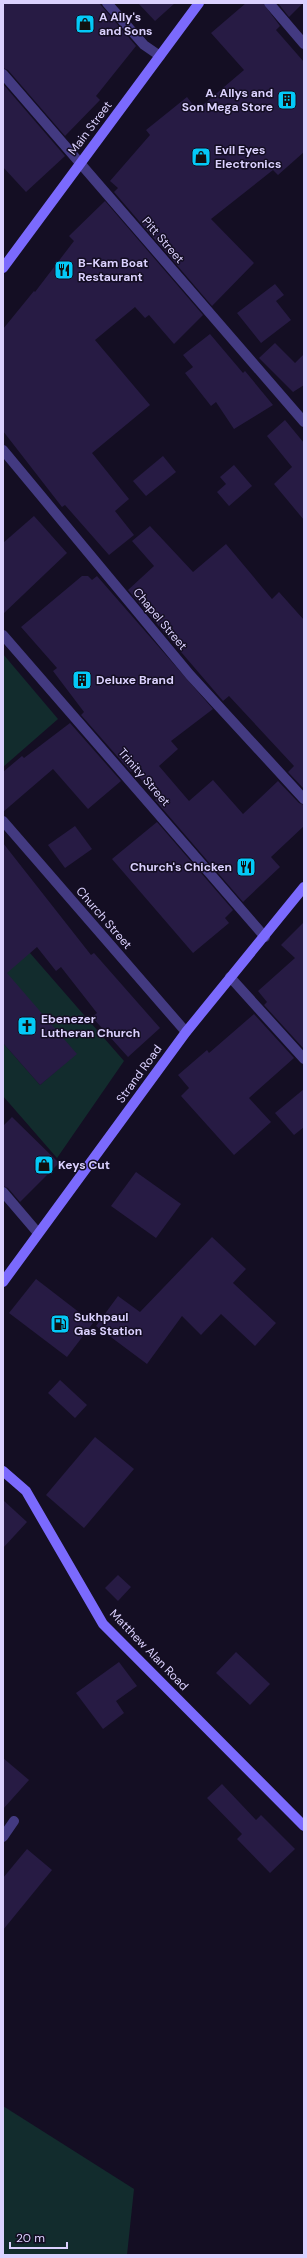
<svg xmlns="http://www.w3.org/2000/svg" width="307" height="2258" font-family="'DM Sans',sans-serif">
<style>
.green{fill:#122c2d}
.building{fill:#271b44}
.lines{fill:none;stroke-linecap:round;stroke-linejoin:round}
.street{stroke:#433a81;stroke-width:10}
.secondary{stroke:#7b6afd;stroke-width:10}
.labels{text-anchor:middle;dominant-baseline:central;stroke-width:3;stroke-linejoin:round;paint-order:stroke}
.poi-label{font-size:12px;font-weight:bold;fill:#dbd1fe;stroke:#140e23;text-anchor:start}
.street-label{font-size:12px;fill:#dbd1fe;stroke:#140e23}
</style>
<rect width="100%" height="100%" fill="#140e23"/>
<!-- green -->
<g class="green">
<path d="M3,654L58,719L3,767Z"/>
<path d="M3,922L124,1061L57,1158L3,1096V1043L40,1085L76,1054L3,1008Z"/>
<path d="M3,2106L134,2189L127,2255H3Z"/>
</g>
<!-- building -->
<g class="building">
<path d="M3,3H99L136,46L96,96L100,100L65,136L8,70L3,68Z"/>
<path d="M138,3H175L155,21Z"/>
<path d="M246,3H263L280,26L276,30L304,62V152L278,175L273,170L211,219L254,263L212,306L114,192L118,188L110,181L150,135L146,130L187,97L197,110L244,70L211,33Z"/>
<path d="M278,3H303L289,17Z"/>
<path d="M3,84L65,156L26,192L3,167Z"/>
<path d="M105,201L203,315L174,344L149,315L145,318L135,307L95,340L150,405L92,453L129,499L115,511L134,535L109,555L65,505L62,507L3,431V329L34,291L35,292L74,241L69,236Z"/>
<path d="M275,284L284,295L276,301L291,320L261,343L237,313Z"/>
<path d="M210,334L243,373L245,371L273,405L234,429L216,402L211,406L185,373L193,367L183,355Z"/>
<path d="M275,343L295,363L304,354V385L293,392L259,358Z"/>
<path d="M285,420L304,443V520L274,484L292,467L267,436Z"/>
<path d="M163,456L176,472L146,496L133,481Z"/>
<path d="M234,465L252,486L229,506L217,492L226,484L220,477Z"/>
<path d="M34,516L67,553L3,614V543Z"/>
<path d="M150,526L193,572L226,544L272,599L279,592L304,620V789L288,772L294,766L229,696L223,701L128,590L154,566L132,541Z"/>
<path d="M82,576H88L92,580L97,576L213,709L171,741L178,749L159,766L189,801L213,780L243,814L278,781L299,803L304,805V826L271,857L280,867L243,902L155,800L157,798L133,770L131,772L81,715L84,712L53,671L57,668L21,627Z"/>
<path d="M70,723L121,781L88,809L53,769L3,812V772L22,756L24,758Z"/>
<path d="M157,822L233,910L225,918L229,923L193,953L112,859Z"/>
<path d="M75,826L92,849L65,868L48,845Z"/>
<path d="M3,843L91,955L94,953L160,1028L128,1057L92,1017L97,1013L61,967L56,971L37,947L7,973L77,1054L40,1085L3,1043Z"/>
<path d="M304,922V1049L264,1005L267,1002L258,991L295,958L281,945Z"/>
<path d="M254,1014L294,1058L249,1098L271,1122L234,1155L181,1096L189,1088L178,1075L207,1050L209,1053Z"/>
<path d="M304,1089V1127L294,1135L275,1113Z"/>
<path d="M12,1117L59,1163L20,1202L8,1188L3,1186V1126Z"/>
<path d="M136,1172L181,1204L156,1238L111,1206Z"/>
<path d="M212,1237L246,1269L233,1283L276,1323L255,1346L221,1314L201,1335L182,1316L147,1364L96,1326L118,1296L140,1312Z"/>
<path d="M36,1279L93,1323L67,1357L9,1313Z"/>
<path d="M60,1380L87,1405L75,1418L48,1393Z"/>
<path d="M95,1437L134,1469L84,1528L46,1495Z"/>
<path d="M3,1500L27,1522L3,1548Z"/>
<path d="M118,1575L131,1587L118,1601L105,1588Z"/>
<path d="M236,1652L270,1684L250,1705L216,1673Z"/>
<path d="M119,1662L137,1686L116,1701L124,1713L103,1729L76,1693Z"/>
<path d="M3,1758L29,1780L3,1809Z"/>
<path d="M222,1784L256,1820L261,1815L295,1849L270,1873L237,1839L242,1834L207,1798Z"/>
<path d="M27,1849L52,1870L3,1930V1878Z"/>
</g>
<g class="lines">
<!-- street -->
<g class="street">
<path d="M107,3L144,45L160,56"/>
<path d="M269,3L304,44"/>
<path d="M3,74L304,422"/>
<path d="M3,450L190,675L304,799"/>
<path d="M3,635L265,937"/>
<path d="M3,821L186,1032"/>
<path d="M230,977L304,1059"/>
<path d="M3,1192L38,1233"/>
<path d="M3,1837L14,1821"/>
</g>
<!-- secondary -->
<g class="secondary">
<path d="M3,268L199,3"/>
<path d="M3,1282L186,1032L304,887"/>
<path d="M3,1471L26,1491L103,1624L304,1826"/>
</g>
</g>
<!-- icons -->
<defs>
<g id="shop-square" transform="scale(1)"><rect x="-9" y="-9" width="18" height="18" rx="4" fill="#04c9f7" stroke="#140e23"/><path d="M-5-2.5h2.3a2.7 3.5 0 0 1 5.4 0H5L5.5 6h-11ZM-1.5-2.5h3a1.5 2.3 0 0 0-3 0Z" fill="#111"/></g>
<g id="building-square" transform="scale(1)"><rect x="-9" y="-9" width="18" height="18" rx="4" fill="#04c9f7" stroke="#140e23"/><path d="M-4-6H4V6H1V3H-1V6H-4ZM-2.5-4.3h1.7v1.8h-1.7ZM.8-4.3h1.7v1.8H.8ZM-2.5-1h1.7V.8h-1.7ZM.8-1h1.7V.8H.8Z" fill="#111"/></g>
<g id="restaurant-square" transform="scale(1)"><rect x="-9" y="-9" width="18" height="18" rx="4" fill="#04c9f7" stroke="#140e23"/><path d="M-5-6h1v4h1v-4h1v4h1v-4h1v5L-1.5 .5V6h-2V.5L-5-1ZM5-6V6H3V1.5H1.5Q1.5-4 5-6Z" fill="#111"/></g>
<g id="church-square" transform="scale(1)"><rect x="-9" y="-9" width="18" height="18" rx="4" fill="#04c9f7" stroke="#140e23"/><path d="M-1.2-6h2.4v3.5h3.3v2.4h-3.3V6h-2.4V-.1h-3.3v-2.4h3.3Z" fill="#111"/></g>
<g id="fuel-square" transform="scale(1)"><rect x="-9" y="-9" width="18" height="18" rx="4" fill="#04c9f7" stroke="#140e23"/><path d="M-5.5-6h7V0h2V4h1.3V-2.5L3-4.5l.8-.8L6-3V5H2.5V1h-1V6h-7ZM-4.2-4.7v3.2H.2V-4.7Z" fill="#111"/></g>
</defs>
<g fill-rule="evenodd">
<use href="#shop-square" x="85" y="24"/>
<use href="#building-square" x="287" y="100"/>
<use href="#shop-square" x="201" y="157"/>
<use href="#restaurant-square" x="64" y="270"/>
<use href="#building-square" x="82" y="680"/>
<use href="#restaurant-square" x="246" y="867"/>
<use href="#church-square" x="27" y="1026"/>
<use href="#shop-square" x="44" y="1165"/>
<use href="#fuel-square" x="60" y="1324"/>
</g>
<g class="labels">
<!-- poi labels -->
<g class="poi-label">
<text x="99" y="17">A Ally's<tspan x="99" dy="14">and Sons</tspan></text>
<text x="273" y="93" text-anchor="end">A. Allys and<tspan x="273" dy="14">Son Mega Store</tspan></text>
<text x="215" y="150">Evil Eyes<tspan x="215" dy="14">Electronics</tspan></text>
<text x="78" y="263">B-Kam Boat<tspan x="78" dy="14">Restaurant</tspan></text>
<text x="96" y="680">Deluxe Brand</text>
<text x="232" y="867" text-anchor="end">Church's Chicken</text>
<text x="41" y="1019">Ebenezer<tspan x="41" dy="14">Lutheran Church</tspan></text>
<text x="58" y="1165">Keys Cut</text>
<text x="74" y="1317">Sukhpaul<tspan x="74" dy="14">Gas Station</tspan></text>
</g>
<!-- street labels -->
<g class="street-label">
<text transform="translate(90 128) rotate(-53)">Main Street</text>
<text transform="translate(163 240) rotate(49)">Pitt Street</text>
<text transform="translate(160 619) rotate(50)">Chapel Street</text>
<text transform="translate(144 777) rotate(49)">Trinity Street</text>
<text transform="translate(104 918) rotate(49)">Church Street</text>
<text transform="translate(139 1074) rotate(-54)">Strand Road</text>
<text transform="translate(149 1650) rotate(46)">Matthew Alan Road</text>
</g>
</g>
<!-- border -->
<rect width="307" height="2258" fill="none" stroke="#dbd1fe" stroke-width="8"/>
<!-- scale -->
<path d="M10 2242v6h57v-6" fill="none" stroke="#dbd1fe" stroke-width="2"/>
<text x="16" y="2242" font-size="12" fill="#dbd1fe" stroke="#140e23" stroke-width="3" paint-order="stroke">20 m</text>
</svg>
